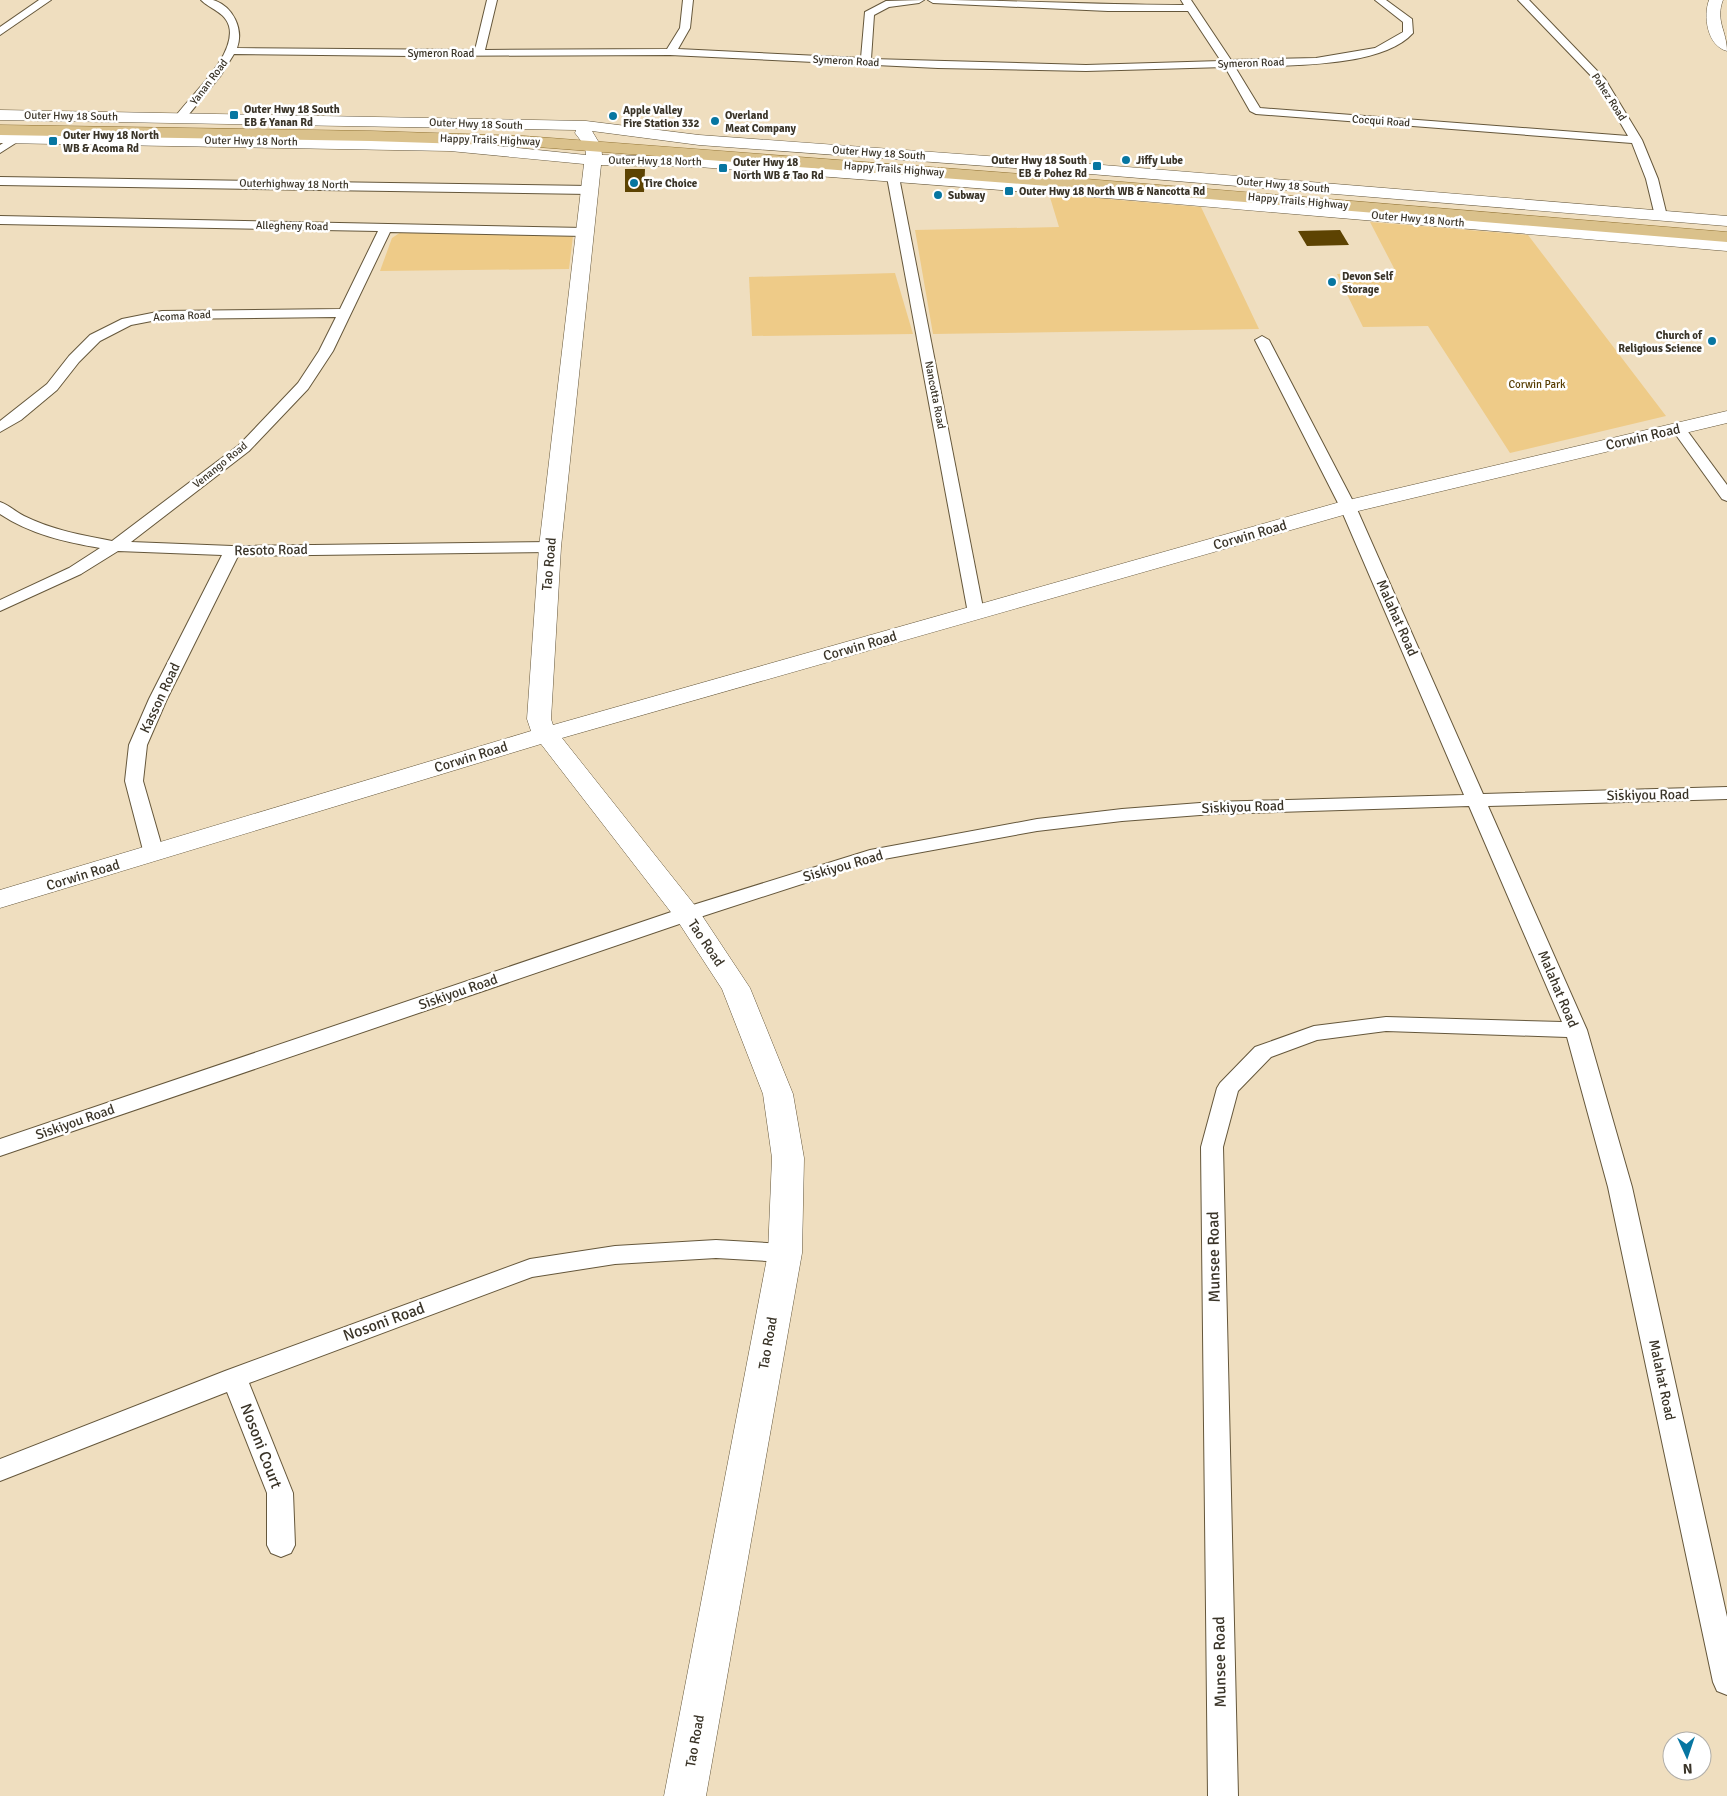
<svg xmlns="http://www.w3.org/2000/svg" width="1727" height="1796" font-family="Signika,sans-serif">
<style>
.green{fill:#eecb88}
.building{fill:#5d4302}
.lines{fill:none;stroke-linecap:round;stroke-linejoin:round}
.street-casing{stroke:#65573b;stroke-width:2}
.secondary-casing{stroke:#65573b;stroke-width:1}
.primary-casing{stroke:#927436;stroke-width:1}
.street{fill:#fff;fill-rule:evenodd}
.secondary{fill:#fff;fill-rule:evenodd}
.primary{fill:#dac18b;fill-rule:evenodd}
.poi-dot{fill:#0776a1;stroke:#fff;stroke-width:2}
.labels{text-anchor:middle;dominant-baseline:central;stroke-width:5;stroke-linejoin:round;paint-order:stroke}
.far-street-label{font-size:11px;fill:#3a3428;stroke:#fff}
.far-poi-label{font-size:11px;font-weight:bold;fill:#3a3428;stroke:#fff;text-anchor:start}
.far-park-label{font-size:11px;fill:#563c00;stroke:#fff}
.street-label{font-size:14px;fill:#3a3428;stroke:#fff}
.near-street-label{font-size:16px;fill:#3a3428;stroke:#fff}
</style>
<rect width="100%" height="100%" fill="#efdebf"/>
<!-- green -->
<g class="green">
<path d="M1049,194L1201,207L1259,329L933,334L915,230L1059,227Z"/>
<path d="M1370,222L1528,235L1666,416L1510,453L1428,326L1363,327L1337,274L1396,272Z"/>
<path d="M401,232L573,236L569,269L380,271L392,238Z"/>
<path d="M895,273L913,334L752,336L749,277Z"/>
</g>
<!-- building -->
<g class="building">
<path d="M625,169H645L644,192H625Z"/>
<path d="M1340,230L1349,245L1307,246L1298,231Z"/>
</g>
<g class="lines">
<!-- street casing -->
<g class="street-casing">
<g id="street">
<path d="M39,0H51L0,35V27Z"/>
<path d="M201,0C205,0 210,0 213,0C233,6 244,29 237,48L475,50L487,0H497L485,50L667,49L680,28L683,0H693L690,28L678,49L861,58L865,12L886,1L924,0L919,3L889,7L874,15L871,59L1086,65L1221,61L1188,11H1108L933,3L928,0C1014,0 1099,5 1184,5L1181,0H1191L1231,60L1316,58L1375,48L1403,32V22L1375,0H1386L1412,19L1413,33C1381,69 1281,65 1235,67L1260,108L1628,136L1596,81L1518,0H1529L1605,79L1642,140L1658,179L1667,216L1661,220L1655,216L1646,179L1632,143L1256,114L1250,111L1225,67L1086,71L938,68L670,55L411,56L234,54L221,75L185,119L181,120L175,117C191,95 237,55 229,26C225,12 210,9 201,0Z"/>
<path d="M18,134L24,137L22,139L0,153V145Z"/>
<path d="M893,173L899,177L984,613L982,617H970L968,613L887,177Z"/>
<path d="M0,177L589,186L595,190L589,194L0,185Z"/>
<path d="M0,216L584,228L590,232L584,236L390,232L333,351L308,389L249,451L131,542L232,546L550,542L556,544L558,547L556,550L550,552L238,556L167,699L147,745L143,781L164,854L161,858L154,860L147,858L144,854L125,781L129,745L149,699L222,555L118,551L81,574L0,611V600L69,568L100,548C65,542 30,534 0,514V502C9,505 16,512 24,516C52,530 82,535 112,541L239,445L298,383L319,351L336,317L162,319L131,325L100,341L79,362L57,390L21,420L0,432V421L47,384L69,356L90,335L122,319L162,311L340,309L378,231L0,224Z"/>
<path d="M1262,336L1269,340L1356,507L1483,794L1727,787V799L1488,806L1587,1030L1632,1187L1727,1617V1695L1717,1691L1713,1682L1608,1187L1567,1037L1386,1031L1317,1040L1271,1057L1238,1091L1223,1147L1238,1796H1208L1201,1147L1217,1088L1220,1083L1255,1047L1314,1026L1386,1017L1562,1022L1469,806L1213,814L1122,821L1037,831L873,861L694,919L0,1156V1139L680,909L870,850L1037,819L1122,809L1213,802L1464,795L1340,507L1255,340Z"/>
<path d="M1678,424L1683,425L1727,485V501L1722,499L1671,428L1673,425Z"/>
<path d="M716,1240L785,1244L793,1247L797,1253L793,1259L785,1262L716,1258L615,1264L532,1277L249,1383L293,1493L295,1545L291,1553L281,1557L271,1553L267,1545V1493L227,1392L0,1481V1459L225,1371L530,1259L615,1246Z"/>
</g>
</g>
<!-- secondary casing -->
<g class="secondary-casing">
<g id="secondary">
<path d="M1709,0H1723C1715,21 1727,31 1727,51C1707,46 1703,16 1709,0Z"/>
<path d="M0,110L586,121L699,135L1041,160L1727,216V226L1041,170L699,145L592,131L601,146L602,155L699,157L1118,189L1727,241V251L1118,199L699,167L601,165L561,547L551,719L553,725L1340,502L1727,411V423L1354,512L562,738L697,908L750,988L793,1094L804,1158L802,1253L706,1796H664L768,1253L772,1158L763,1094L722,989L677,920L541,744L0,908V890L531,731L527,719L539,547L584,164L450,151L0,143V133L450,141L586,155L585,146L575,133L576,130L0,120Z"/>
</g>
</g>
<!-- primary casing -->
<g class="primary-casing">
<path id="primary" d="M0,125L371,131L524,136L1074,178L1727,232V242L1074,188L524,146L371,141L0,135Z"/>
</g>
<!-- street -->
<use href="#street" class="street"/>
<!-- secondary -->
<use href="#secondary" class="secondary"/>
<!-- primary -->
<use href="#primary" class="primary"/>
</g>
<!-- markers -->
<g class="poi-dot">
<rect x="229" y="110" width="10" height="10" rx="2.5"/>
<circle cx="613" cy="116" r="5"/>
<circle cx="715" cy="121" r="5"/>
<rect x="48" y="136" width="10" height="10" rx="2.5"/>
<circle cx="1126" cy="160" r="5"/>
<rect x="1092" y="161" width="10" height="10" rx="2.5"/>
<rect x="718" y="163" width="10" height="10" rx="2.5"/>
<circle cx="634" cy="183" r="5"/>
<rect x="1004" y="186" width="10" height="10" rx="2.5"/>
<circle cx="938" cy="195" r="5"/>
<circle cx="1332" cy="282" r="5"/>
<circle cx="1712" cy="341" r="5"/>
</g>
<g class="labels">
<!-- far-street labels -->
<g class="far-street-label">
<text x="441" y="53">Symeron Road</text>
<text transform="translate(846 61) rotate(3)">Symeron Road</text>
<text transform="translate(1251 63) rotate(-2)">Symeron Road</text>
<text transform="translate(209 82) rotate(-53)">Yanan Road</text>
<text transform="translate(1609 97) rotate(57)">Pohez Road</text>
<text transform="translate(71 116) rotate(1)">Outer Hwy 18 South</text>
<text transform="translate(1381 121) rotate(4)">Cocqui Road</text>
<text transform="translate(476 124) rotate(2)">Outer Hwy 18 South</text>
<text transform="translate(490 140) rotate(2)">Happy Trails Highway</text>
<text transform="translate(251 141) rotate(1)">Outer Hwy 18 North</text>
<text transform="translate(879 153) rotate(4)">Outer Hwy 18 South</text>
<text transform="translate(655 161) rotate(1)">Outer Hwy 18 North</text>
<text transform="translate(894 169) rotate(4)">Happy Trails Highway</text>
<text transform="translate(294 184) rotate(1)">Outerhighway 18 North</text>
<text transform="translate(1283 185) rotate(5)">Outer Hwy 18 South</text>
<text transform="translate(1298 201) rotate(5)">Happy Trails Highway</text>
<text transform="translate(1418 219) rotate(5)">Outer Hwy 18 North</text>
<text transform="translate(292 226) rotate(1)">Allegheny Road</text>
<text transform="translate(182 316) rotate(-3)">Acoma Road</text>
<text transform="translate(935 395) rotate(79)">Nancotta Road</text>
<text transform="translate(220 465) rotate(-39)">Venango Road</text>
</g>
<!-- far-poi labels -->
<g class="far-poi-label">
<text x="244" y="109">Outer Hwy 18 South<tspan x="244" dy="13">EB &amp; Yanan Rd</tspan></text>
<text x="623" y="110">Apple Valley<tspan x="623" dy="13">Fire Station 332</tspan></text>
<text x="725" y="115">Overland<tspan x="725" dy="13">Meat Company</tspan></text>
<text x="63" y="135">Outer Hwy 18 North<tspan x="63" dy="13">WB &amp; Acoma Rd</tspan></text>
<text x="1087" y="160" text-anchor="end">Outer Hwy 18 South<tspan x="1087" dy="13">EB &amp; Pohez Rd</tspan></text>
<text x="1136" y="160">Jiffy Lube</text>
<text x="733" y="162">Outer Hwy 18<tspan x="733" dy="13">North WB &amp; Tao Rd</tspan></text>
<text x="644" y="183">Tire Choice</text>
<text x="1019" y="191">Outer Hwy 18 North WB &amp; Nancotta Rd</text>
<text x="948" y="195">Subway</text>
<text x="1342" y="276">Devon Self<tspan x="1342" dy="13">Storage</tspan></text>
<text x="1702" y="335" text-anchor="end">Church of<tspan x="1702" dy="13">Religious Science</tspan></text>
</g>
<!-- far-park labels -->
<g class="far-park-label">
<text x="1537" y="384">Corwin Park</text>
</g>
<!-- street labels -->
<g class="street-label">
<text transform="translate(1643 437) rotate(-13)">Corwin Road</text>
<text transform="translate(1250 535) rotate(-16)">Corwin Road</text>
<text transform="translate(271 550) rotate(-1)">Resoto Road</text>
<text transform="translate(549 564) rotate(-85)">Tao Road</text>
<text transform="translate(1397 618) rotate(66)">Malahat Road</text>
<text transform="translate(860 646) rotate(-16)">Corwin Road</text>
<text transform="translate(160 698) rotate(-65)">Kasson Road</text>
<text transform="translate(471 757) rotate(-17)">Corwin Road</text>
<text transform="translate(1648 795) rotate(-1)">Siskiyou Road</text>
<text transform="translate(1243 807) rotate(-2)">Siskiyou Road</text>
<text transform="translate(843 866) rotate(-16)">Siskiyou Road</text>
<text transform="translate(83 875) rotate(-17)">Corwin Road</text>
<text transform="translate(706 943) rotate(56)">Tao Road</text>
<text transform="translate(1558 989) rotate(67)">Malahat Road</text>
<text transform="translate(458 992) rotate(-19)">Siskiyou Road</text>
<text transform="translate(75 1122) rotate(-19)">Siskiyou Road</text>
<text transform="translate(768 1343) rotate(-80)">Tao Road</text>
<text transform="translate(1662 1380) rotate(78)">Malahat Road</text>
<text transform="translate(695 1741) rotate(-80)">Tao Road</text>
</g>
<!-- near-street labels -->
<g class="near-street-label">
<text transform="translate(1214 1257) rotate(-91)">Munsee Road</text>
<text transform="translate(384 1322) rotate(-20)">Nosoni Road</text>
<text transform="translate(261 1446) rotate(69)">Nosoni Court</text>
<text transform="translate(1220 1662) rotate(-91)">Munsee Road</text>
</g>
</g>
<!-- north arrow -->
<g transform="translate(1687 1756) rotate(177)"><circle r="24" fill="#ffffff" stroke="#b0aea9"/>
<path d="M0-4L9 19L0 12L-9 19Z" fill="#0776a1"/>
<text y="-8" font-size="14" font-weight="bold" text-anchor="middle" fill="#3a3428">N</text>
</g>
</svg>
